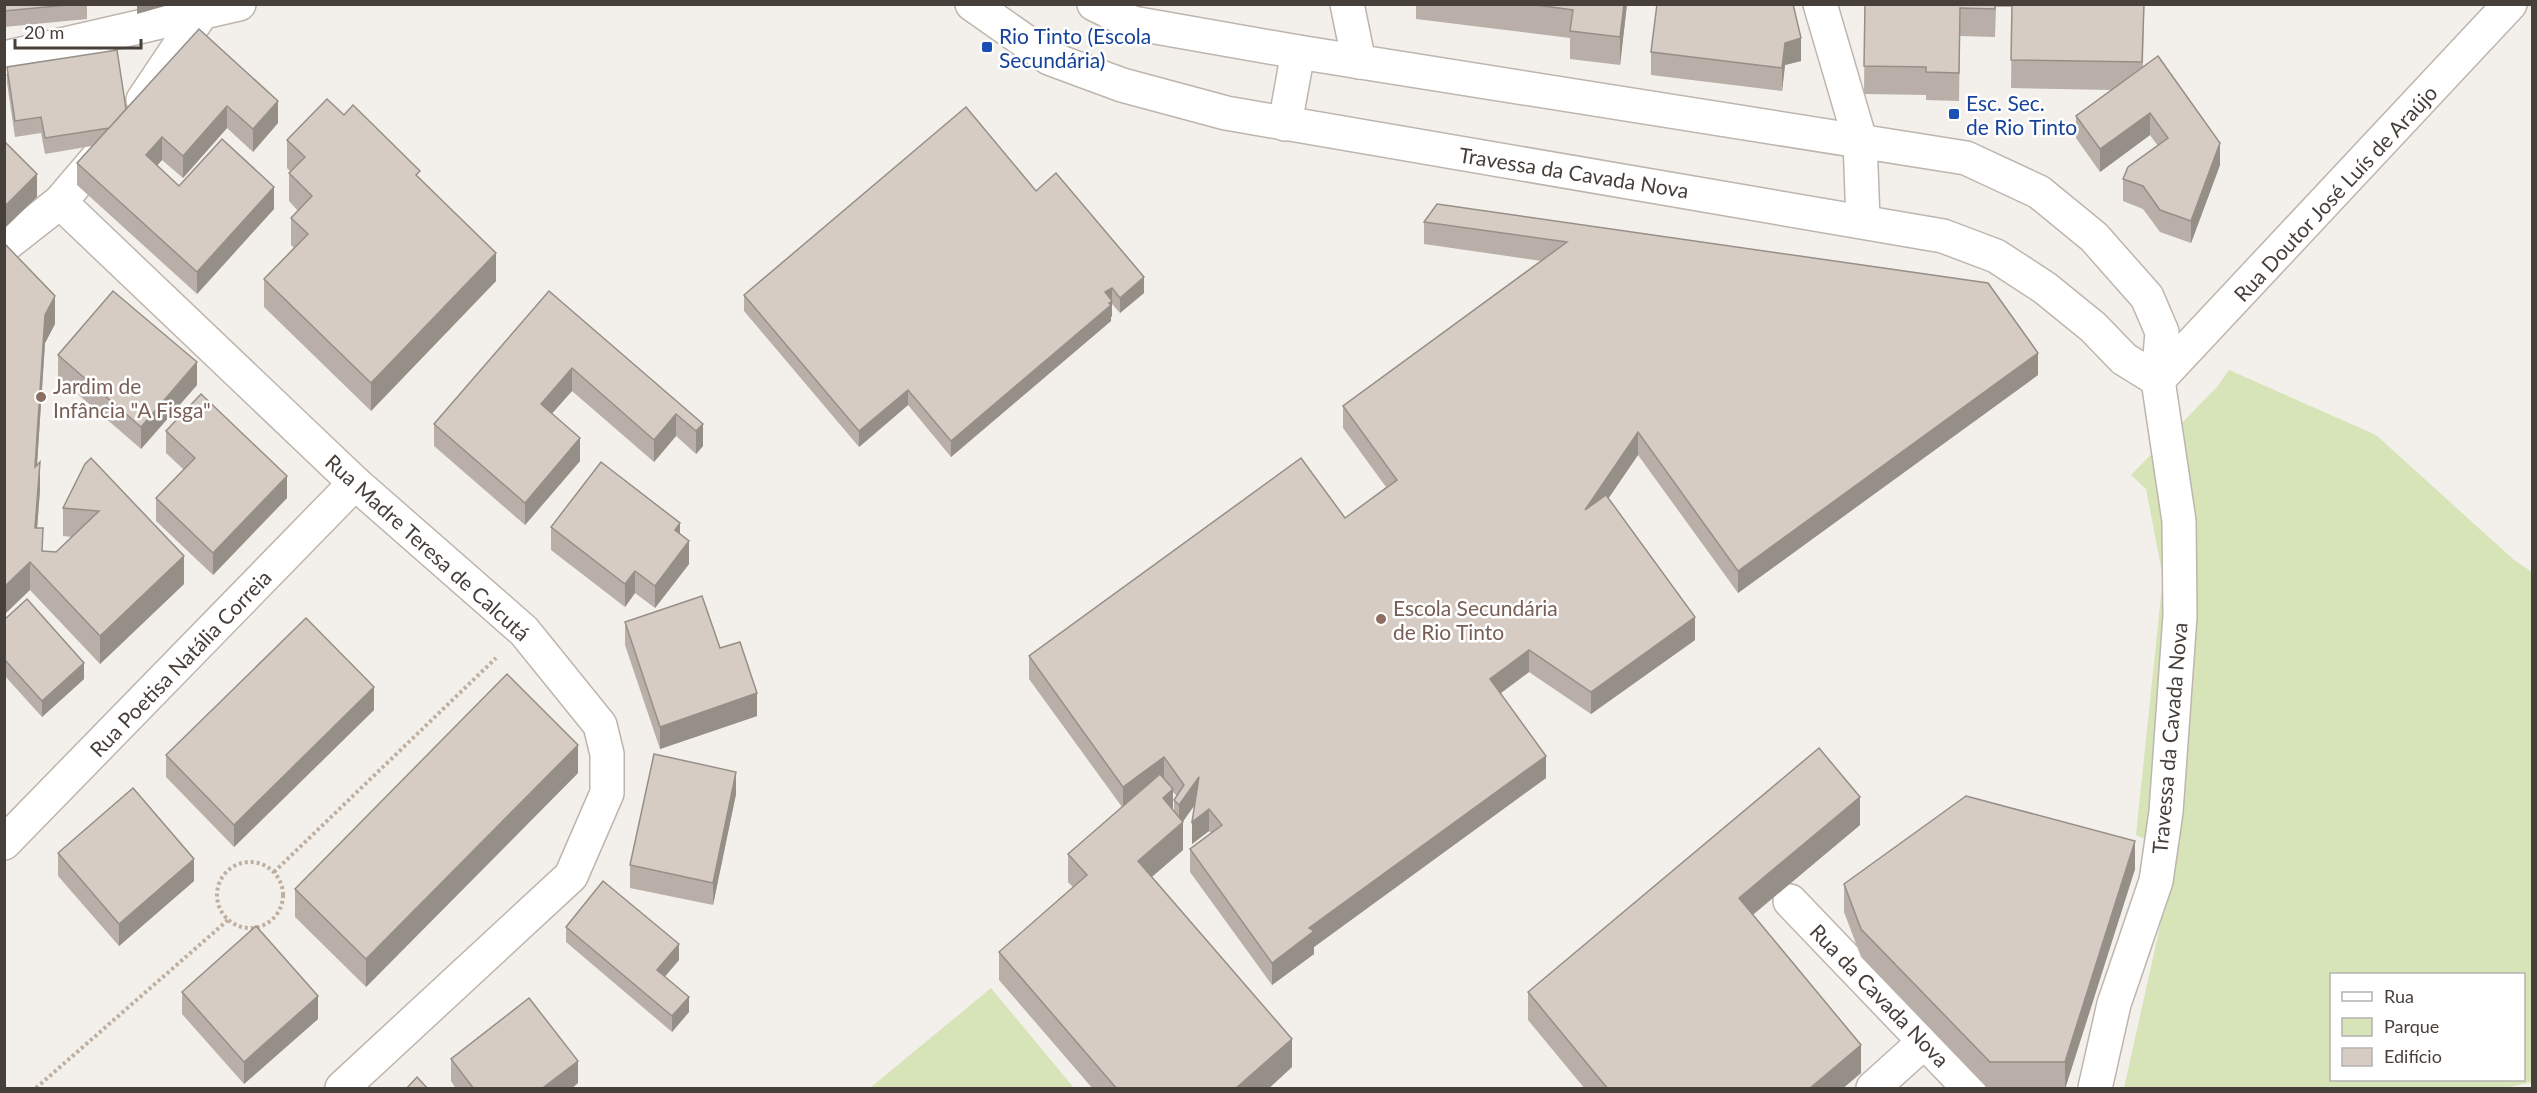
<svg xmlns="http://www.w3.org/2000/svg" width="2537" height="1093" font-family="Lato,sans-serif">
<style>
.green{fill:#d6e4b7;fill-rule:evenodd}
.lines{fill:none;stroke-linecap:round;stroke-linejoin:round}
.minor-casing{stroke:#beb5ad;stroke-width:36}
.path{stroke:#bfafa0;stroke-width:4;stroke-dasharray:3 3;stroke-linecap:butt}
.minor{stroke:#fff;stroke-width:33}
.wall{fill:#b9afa8;fill-rule:evenodd}
.shaded-wall{fill:#968f88}
.building{fill:#d7ccc3;stroke:#968f88;stroke-width:1.5}
.transit-dot{fill:#1a4fb4;stroke:#fff;stroke-width:2}
.education-dot{fill:#8d6e63;stroke:#fff;stroke-width:2}
.labels{text-anchor:middle;dominant-baseline:central;stroke-width:5;stroke-linejoin:round;paint-order:stroke}
.transit-label{font-size:21px;fill:#164399;stroke:#fff;text-anchor:start}
.street-label{font-size:21px;fill:#473f39;stroke:#fff}
.education-label{font-size:21px;fill:#785e54;stroke:#fff;text-anchor:start}
</style>
<rect width="100%" height="100%" fill="#f3efea"/>
<!-- green -->
<g class="green">
<path d="M2229,370L2376,435L2514,560L2532,572V1082L2505,1088H2124L2176,854L2136,835L2163,577L2146,489L2131,475L2217,387ZM2332,974H2524V1080H2332Z"/>
<path d="M991,988L1074,1088H870Z"/>
</g>
<g class="lines">
<!-- minor casing -->
<g class="minor-casing">
<g id="minor">
<path d="M972,4L1049,58L1122,85L1226,113L1943,236L1996,256L2045,288L2093,327L2124,359L2158,380"/>
<path d="M1094,4L1133,23L1298,52L1966,158L2039,192L2094,237L2147,297L2162,332L2158,380L2179,521L2180,616L2166,812L2156,881L2114,1004L2095,1088"/>
<path d="M1347,4L1359,62"/>
<path d="M1820,4L1860,140L1863,221"/>
<path d="M4,58L239,4"/>
<path d="M143,100L200,15"/>
<path d="M1285,124L1298,52"/>
<path d="M60,202L355,483L524,631L600,725L607,754V793L571,876L342,1088"/>
<path d="M4,246L60,202L106,148"/>
<path d="M2158,380L2510,4"/>
<path d="M4,843L355,483"/>
<path d="M1790,901L1969,1088"/>
<path d="M1873,1088L1924,1042"/>
</g>
</g>
<!-- path -->
<g class="path">
<circle cx="250" cy="895" r="33"/>
<path d="M274,872L496,658"/>
<path d="M36,1088L228,920"/>
</g>
<!-- minor -->
<use href="#minor" class="minor"/>
</g>
<!-- wall -->
<g class="wall">
<path d="M4,4H87V19L4,27Z"/>
<path d="M1416,4H1627L1620,65L1570,59V38L1416,19Z"/>
<path d="M1650,4H1793L1801,61L1785,65L1782,91L1651,75V52L1657,5Z"/>
<path d="M1865,4H2144L2143,67L2220,165L2191,243L2160,232L2143,209L2123,201V179L2158,146L2150,135L2100,172L2076,138V116L2112,90L2011,88L2012,7H1996L1995,37L1960,36L1959,101L1926,100V95L1864,94Z"/>
<path d="M199,29L278,123L253,152L227,128L183,178L162,160L157,165L179,186L274,209L197,294L77,185V163L92,146L45,154L41,133L15,137L7,83V67L126,109Z"/>
<path d="M344,115L420,178L496,281L371,411L264,307V279L294,248L291,245V218L298,211L289,201V173L291,172L287,168V140Z"/>
<path d="M1036,191L1144,293L1120,313L1112,304V316L1111,317V321L951,457L908,405L859,447L744,311V295Z"/>
<path d="M1437,204L2038,375L1738,593L1638,455L1608,498L1695,640L1591,714L1529,672L1501,693L1546,778L1314,947V954L1272,985L1190,872V849L1211,833L1209,831L1192,844L1194,805L1183,821V850L1151,877L1292,1067L1268,1089H1093L999,980V952L1073,887L1068,882V854L1122,807L1029,679V656L1345,518L1386,487L1343,428V406L1542,261L1424,244V222ZM1173,792L1177,796L1174,800V811L1173,810Z"/>
<path d="M4,243L55,324L45,343L37,465L40,490L37,528L43,551L56,552L72,537L63,536V508L85,464L184,584L100,664L30,590Z"/>
<path d="M549,291L703,424V446L696,454L676,436L654,462L572,391L552,413L580,461L525,525L434,446V424Z"/>
<path d="M58,355L197,385L141,449L58,377Z"/>
<path d="M166,431L287,498L213,575L156,521V498L184,470L166,453Z"/>
<path d="M551,527L680,534L689,564L655,608L635,593L625,607L551,550Z"/>
<path d="M4,620L84,679L42,717L4,675Z"/>
<path d="M625,622L720,648L757,716L660,749L625,645Z"/>
<path d="M374,710L234,847L166,777V755Z"/>
<path d="M578,773L366,987L295,917V889Z"/>
<path d="M736,794L713,905L630,888V865Z"/>
<path d="M1860,825L1753,915L1861,1073L1842,1089H1585L1528,1020V992Z"/>
<path d="M58,853L194,881L119,946L58,876Z"/>
<path d="M2135,869L2065,1089H1988L1861,957L1844,912V884Z"/>
<path d="M566,927L679,960L664,977L689,1012L672,1032L566,942Z"/>
<path d="M182,992L318,1019L244,1084L182,1014Z"/>
<path d="M451,1059L578,1083L571,1089H456L451,1081Z"/>
</g>
<!-- shaded-wall -->
<g class="shaded-wall">
<path d="M137,4H172L137,14Z"/>
<path d="M1624,4H1627L1620,65V37Z"/>
<path d="M1801,38V61L1785,65L1782,91V68L1785,43Z"/>
<path d="M278,101V123L253,152V129Z"/>
<path d="M227,106V128L183,178V156Z"/>
<path d="M2150,113V135L2100,172V149Z"/>
<path d="M162,137V160L146,178V155Z"/>
<path d="M2220,143V165L2191,243V221Z"/>
<path d="M37,174V197L4,229V207Z"/>
<path d="M274,187V209L197,294V272Z"/>
<path d="M496,253V281L371,411V383Z"/>
<path d="M1144,277V293L1120,313V298Z"/>
<path d="M1112,288V316L1111,317V321L951,457V441L1105,292Z"/>
<path d="M55,296V324L45,343L35,495V467L45,315Z"/>
<path d="M2038,353V375L1738,593V571Z"/>
<path d="M197,362V385L141,449V427Z"/>
<path d="M572,368V391L541,426V404Z"/>
<path d="M908,390V405L859,447V431Z"/>
<path d="M676,414V436L654,462V440Z"/>
<path d="M703,424V446L696,454V431Z"/>
<path d="M1638,432V455L1585,533V510Z"/>
<path d="M580,438V461L525,525V503Z"/>
<path d="M40,462V490L35,555V528Z"/>
<path d="M287,476V498L213,575V553Z"/>
<path d="M680,523V545L675,530Z"/>
<path d="M689,541V564L655,608V586Z"/>
<path d="M184,556V584L100,664V636Z"/>
<path d="M30,562V590L4,615V587Z"/>
<path d="M635,571V593L625,607V584Z"/>
<path d="M1695,617V640L1591,714V692Z"/>
<path d="M1529,650V672L1490,701V679Z"/>
<path d="M84,663V679L42,717V701Z"/>
<path d="M374,687V710L234,847V825Z"/>
<path d="M757,693V716L660,749V727Z"/>
<path d="M578,745V773L366,987V959Z"/>
<path d="M1546,756V778L1314,947V954L1272,985V963L1309,928Z"/>
<path d="M1164,757V779L1123,809V787Z"/>
<path d="M736,772V794L713,905V883Z"/>
<path d="M1199,777V799L1182,823L1183,822V850L1138,889V861L1179,826V805Z"/>
<path d="M1173,789V817L1163,798Z"/>
<path d="M1860,797V825L1739,926V898Z"/>
<path d="M1209,809V831L1192,844V822Z"/>
<path d="M2135,841V869L2065,1089V1062Z"/>
<path d="M194,859V881L119,946V924Z"/>
<path d="M679,944V960L657,986V970Z"/>
<path d="M318,996V1019L244,1084V1062Z"/>
<path d="M689,997V1012L672,1032V1016Z"/>
<path d="M1292,1039V1067L1268,1089H1235Z"/>
<path d="M1861,1045V1073L1842,1089H1809Z"/>
<path d="M578,1061V1083L571,1089H544V1087Z"/>
</g>
<!-- building -->
<g class="building">
<path d="M4,4H78L4,11Z"/>
<path d="M1529,4H1624L1620,37L1570,31L1573,10Z"/>
<path d="M1657,4H1793L1801,38L1785,43L1782,68L1651,52Z"/>
<path d="M1865,4H1995V9L1960,8L1959,73L1926,72V67L1864,66Z"/>
<path d="M2012,4H2144L2142,62L2011,60Z"/>
<path d="M199,29L278,101L253,129L227,106L183,156L162,137L146,155L179,186L222,139L274,187L197,272L77,163Z"/>
<path d="M117,50L126,109L109,128L45,138L41,117L15,121L7,67Z"/>
<path d="M2158,56L2220,143L2191,221L2160,210L2143,186L2123,179L2128,167L2168,138L2150,113L2100,149L2076,116Z"/>
<path d="M327,99L344,115L353,105L420,171L416,175L496,253L371,383L264,279L308,234L291,218L312,196L289,173L305,157L287,140Z"/>
<path d="M966,107L1036,191L1056,173L1144,277L1120,298L1112,288L1105,292L1112,301L1109,303L1111,305L951,441L908,390L859,431L744,295Z"/>
<path d="M4,141L37,174L4,207Z"/>
<path d="M1437,204L1988,283L2038,353L1738,571L1638,432L1585,510L1606,495L1695,617L1591,692L1529,650L1490,679L1546,756L1309,928L1314,931L1272,963L1190,849L1222,825L1209,809L1192,822L1199,777L1179,805L1174,800L1184,785L1164,757L1123,787L1029,656L1301,458L1345,518L1397,480L1343,406L1567,242L1424,222Z"/>
<path d="M4,243L55,296L45,315L35,467L40,462L35,528H43L42,551L56,552L99,511L63,508L85,464L91,458L184,556L100,636L30,562L4,587Z"/>
<path d="M113,291L197,362L141,427L58,355Z"/>
<path d="M549,291L703,424L696,431L676,414L654,440L572,368L541,404L580,438L525,503L434,424Z"/>
<path d="M201,394L287,476L213,553L156,498L195,458L166,431Z"/>
<path d="M601,462L680,523L675,530L689,541L655,586L635,571L625,584L551,527Z"/>
<path d="M702,596L720,648L740,642L757,693L660,727L625,622Z"/>
<path d="M27,599L84,663L42,701L4,659V620Z"/>
<path d="M306,618L374,687L234,825L166,755Z"/>
<path d="M507,674L578,745L366,959L295,889Z"/>
<path d="M1819,748L1860,797L1739,898L1861,1045L1809,1089H1608L1528,992Z"/>
<path d="M654,754L736,772L713,883L630,865Z"/>
<path d="M1160,774L1173,789L1163,798L1183,822L1138,861L1292,1039L1235,1089H1117L999,952L1087,875L1068,854Z"/>
<path d="M133,788L194,859L119,924L58,853Z"/>
<path d="M1966,796L2135,841L2065,1062H1990L1861,929L1844,884Z"/>
<path d="M603,881L679,944L657,970L689,997L672,1016L566,927Z"/>
<path d="M256,926L318,996L244,1062L182,992Z"/>
<path d="M529,998L578,1061L544,1087L545,1089H474L451,1059Z"/>
<path d="M417,1077L428,1089H406Z"/>
</g>
<!-- markers -->
<g class="transit-dot">
<rect x="981" y="41" width="12" height="12" rx="3"/>
<rect x="1948" y="108" width="12" height="12" rx="3"/>
</g>
<g class="education-dot">
<circle cx="41" cy="397" r="6"/>
<circle cx="1381" cy="619" r="6"/>
</g>
<g class="labels">
<!-- transit labels -->
<g class="transit-label">
<text x="999" y="35">Rio Tinto (Escola<tspan x="999" dy="24">Secundária)</tspan></text>
<text x="1966" y="102">Esc. Sec.<tspan x="1966" dy="24">de Rio Tinto</tspan></text>
</g>
<!-- street labels -->
<g class="street-label">
<text transform="translate(1574 172) rotate(9)">Travessa da Cavada Nova</text>
<text transform="translate(2335 193) rotate(-47)">Rua Doutor José Luís de Araújo</text>
<text transform="translate(428 547) rotate(42)">Rua Madre Teresa de Calcutá</text>
<text transform="translate(180 663) rotate(-46)">Rua Poetisa Natália Correia</text>
<text transform="translate(2169 738) rotate(-85)">Travessa da Cavada Nova</text>
<text transform="translate(1880 995) rotate(46)">Rua da Cavada Nova</text>
</g>
<!-- education labels -->
<g class="education-label">
<text x="53" y="385">Jardim de<tspan x="53" dy="24">Infância "A Fisga"</tspan></text>
<text x="1393" y="607">Escola Secundária<tspan x="1393" dy="24">de Rio Tinto</tspan></text>
</g>
</g>
<!-- border -->
<rect width="2537" height="1093" fill="none" stroke="#473f39" stroke-width="12"/>
<!-- legend -->
<rect x="2330" y="973" width="195" height="108" fill="#ffffff" stroke="#b5b2b0" stroke-width="1.5"/>
<rect x="2342" y="992" width="30" height="9" fill="#ffffff" stroke="#b5b2b0" stroke-width="1.5"/>
<text x="2384" y="1003" font-size="18" fill="#473f39">Rua</text>
<rect x="2342" y="1018" width="30" height="18" fill="#d6e4b7" stroke="#b5b2b0" stroke-width="1.5"/>
<text x="2384" y="1033" font-size="18" fill="#473f39">Parque</text>
<rect x="2342" y="1048" width="30" height="18" fill="#d7ccc3" stroke="#b5b2b0" stroke-width="1.5"/>
<text x="2384" y="1063" font-size="18" fill="#473f39">Edifício</text>
<!-- scale -->
<path d="M15 39v9h126v-9" fill="none" stroke="#473f39" stroke-width="3"/>
<text x="24" y="39" font-size="18" fill="#473f39" stroke="#ffffff" stroke-width="4.5" paint-order="stroke">20 m</text>
</svg>
